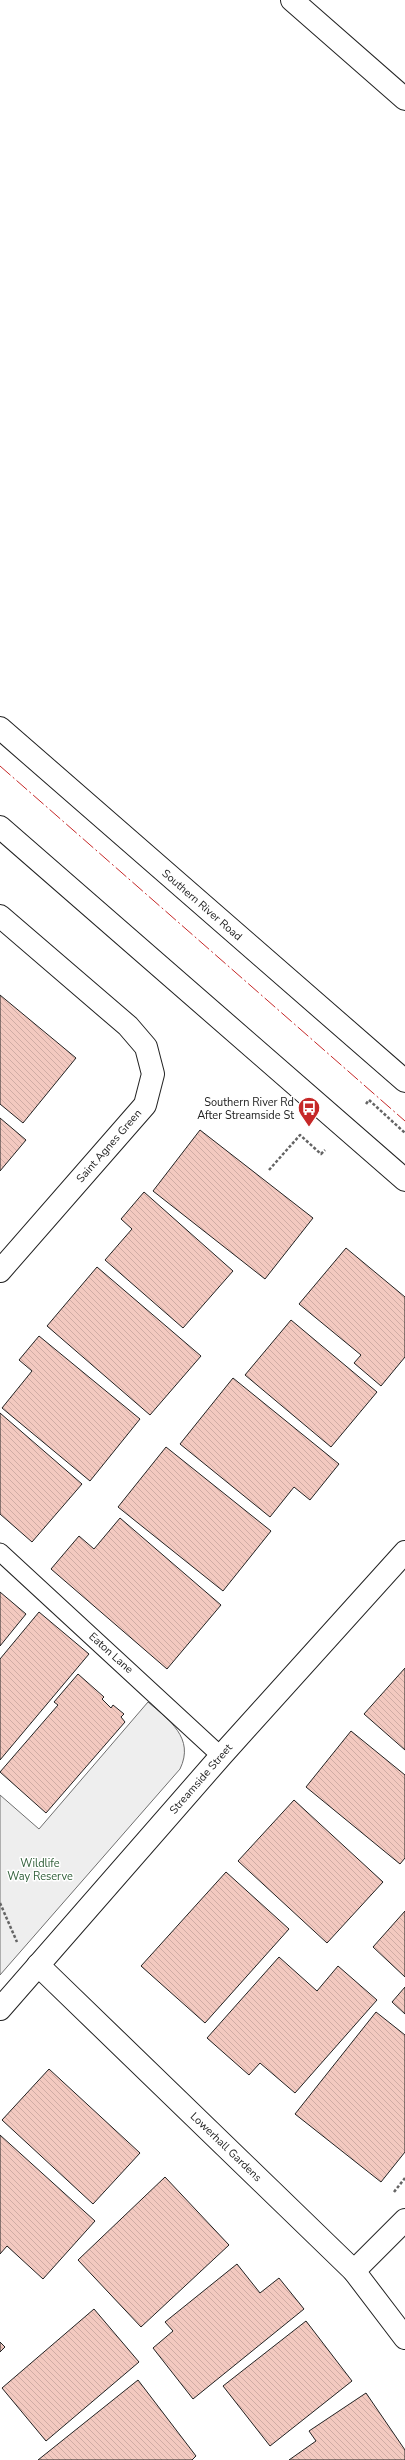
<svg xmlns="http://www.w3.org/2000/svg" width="405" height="2460" font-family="'Nunito Sans',sans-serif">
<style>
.green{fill:#eee;stroke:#6f6f6f}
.building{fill:url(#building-back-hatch);stroke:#222}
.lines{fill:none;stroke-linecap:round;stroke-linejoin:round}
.service-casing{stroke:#222;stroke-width:19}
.minor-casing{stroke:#222;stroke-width:24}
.primary-casing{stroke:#222;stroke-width:24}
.path{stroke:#646464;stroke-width:2.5;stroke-dasharray:3 2;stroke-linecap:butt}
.service{stroke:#fff;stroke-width:17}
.minor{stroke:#fff;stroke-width:22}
.primary{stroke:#fff;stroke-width:22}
.power{stroke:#c62828;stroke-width:1;stroke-dasharray:14 3 2 3;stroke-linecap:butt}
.labels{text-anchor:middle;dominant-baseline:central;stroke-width:3;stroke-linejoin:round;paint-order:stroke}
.street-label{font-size:11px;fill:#222;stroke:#fff}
.poi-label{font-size:11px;fill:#222;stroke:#fff;text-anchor:end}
.park-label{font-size:11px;fill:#2f5e38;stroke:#fff}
</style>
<defs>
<pattern id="building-back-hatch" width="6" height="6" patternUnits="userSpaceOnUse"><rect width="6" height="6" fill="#f3c9c0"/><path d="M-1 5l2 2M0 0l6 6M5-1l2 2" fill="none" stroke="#d0aca5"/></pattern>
</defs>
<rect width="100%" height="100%" fill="#fff"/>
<!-- green -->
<path class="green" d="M148,1702C169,1720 195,1738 180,1769L0,1975V1795L39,1829Z"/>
<!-- building -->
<g class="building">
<path d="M0,995L76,1058L23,1123L0,1104Z"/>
<path d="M0,1118L26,1140L0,1171Z"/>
<path d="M200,1130L313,1218L265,1279L153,1191Z"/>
<path d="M144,1192L233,1271L183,1328L105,1260L132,1229L121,1219Z"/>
<path d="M346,1248L405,1297V1357L381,1386L354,1363L361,1355L299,1304Z"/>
<path d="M97,1267L201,1356L150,1415L47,1326Z"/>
<path d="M291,1320L377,1392L331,1447L245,1375Z"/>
<path d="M39,1336L140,1419L90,1481L2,1408L32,1371L19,1360Z"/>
<path d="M233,1378L339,1464L310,1500L294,1487L270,1517L180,1444Z"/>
<path d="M0,1413L82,1484L32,1542L0,1514Z"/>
<path d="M166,1447L271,1531L223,1591L118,1507Z"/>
<path d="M120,1518L221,1605L167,1669L51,1569L79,1536L94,1549Z"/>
<path d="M0,1592L26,1614L0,1646Z"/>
<path d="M39,1612L89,1654L0,1760V1659Z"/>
<path d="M405,1668V1750L364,1714Z"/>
<path d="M78,1674L104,1697L102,1699L111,1708L113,1705L124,1714L121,1717L125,1722L46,1813L0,1772L58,1705L54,1702Z"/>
<path d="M351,1731L405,1775V1858L400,1864L306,1787Z"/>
<path d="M294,1800L383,1882L327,1943L238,1861Z"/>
<path d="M226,1872L289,1929L205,2023L141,1966Z"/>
<path d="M405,1911V1977L373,1947Z"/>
<path d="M279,1957L317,1991L338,1966L377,2000L295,2093L260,2063L249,2075L207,2038Z"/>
<path d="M405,1987V2014L392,2002Z"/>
<path d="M376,2012L405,2035V2152L381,2182L295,2114Z"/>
<path d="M49,2069L140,2153L93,2204L2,2120Z"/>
<path d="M0,2135L95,2221L43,2279L7,2246L0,2254Z"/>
<path d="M165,2177L229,2245L141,2327L78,2260Z"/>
<path d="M237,2264L260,2293L279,2278L304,2309L193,2399L153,2348L173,2331L165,2322Z"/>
<path d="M94,2309L139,2362L46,2441L2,2388Z"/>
<path d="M306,2321L352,2381L270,2446L223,2386Z"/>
<path d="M0,2342L5,2347L0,2352Z"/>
<path d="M138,2380L196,2456L192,2460H38Z"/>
<path d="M366,2393L405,2450V2460H289L316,2441L309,2431Z"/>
</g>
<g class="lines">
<!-- service casing -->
<g class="service-casing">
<path id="service" d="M0,1552L221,1756"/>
</g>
<!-- minor casing -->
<g class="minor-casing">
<g id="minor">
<path d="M292,0L405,99"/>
<path d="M0,916L128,1026L146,1047L153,1074L145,1105L0,1271"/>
<path d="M38,1965L354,2271L405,2338"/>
<path d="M0,2009L221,1756L405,1552"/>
<path d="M354,2271L405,2220"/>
</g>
</g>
<!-- primary casing -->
<g class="primary-casing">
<g id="primary">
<path d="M0,728L405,1081"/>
<path d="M0,827L405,1180"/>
</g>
</g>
<!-- path -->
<g class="path">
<path d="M366,1104L369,1100L405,1133"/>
<path d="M269,1170L300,1135L321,1154L325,1150"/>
<path d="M0,1903L17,1942"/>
<path d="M394,2192L405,2178"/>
</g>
<!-- service -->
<use href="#service" class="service"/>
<!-- minor -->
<use href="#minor" class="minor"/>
<!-- primary -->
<use href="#primary" class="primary"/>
<!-- power -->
<path class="power" d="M0,766L405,1121"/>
</g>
<!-- icons -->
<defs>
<g id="bus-pin" transform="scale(1.15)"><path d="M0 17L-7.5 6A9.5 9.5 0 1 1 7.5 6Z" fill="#c62828" stroke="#fff"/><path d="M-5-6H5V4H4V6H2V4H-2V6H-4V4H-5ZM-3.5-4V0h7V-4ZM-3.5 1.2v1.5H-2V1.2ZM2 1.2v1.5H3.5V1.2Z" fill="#fff"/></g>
</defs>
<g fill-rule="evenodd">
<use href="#bus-pin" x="309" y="1108"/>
</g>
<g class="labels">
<!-- street labels -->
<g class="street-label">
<text transform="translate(202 905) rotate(41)">Southern River Road</text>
<text transform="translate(109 1146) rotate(-49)">Saint Agnes Green</text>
<text transform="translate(111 1653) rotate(42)">Eaton Lane</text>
<text transform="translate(201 1779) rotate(-49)">Streamside Street</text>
<text transform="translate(226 2147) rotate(44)">Lowerhall Gardens</text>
</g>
<!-- poi labels -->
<g class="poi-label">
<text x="294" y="1102">Southern River Rd<tspan x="294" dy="13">After Streamside St</tspan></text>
</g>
<!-- park labels -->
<g class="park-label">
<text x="40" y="1863">Wildlife<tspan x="40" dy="13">Way Reserve</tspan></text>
</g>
</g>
</svg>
